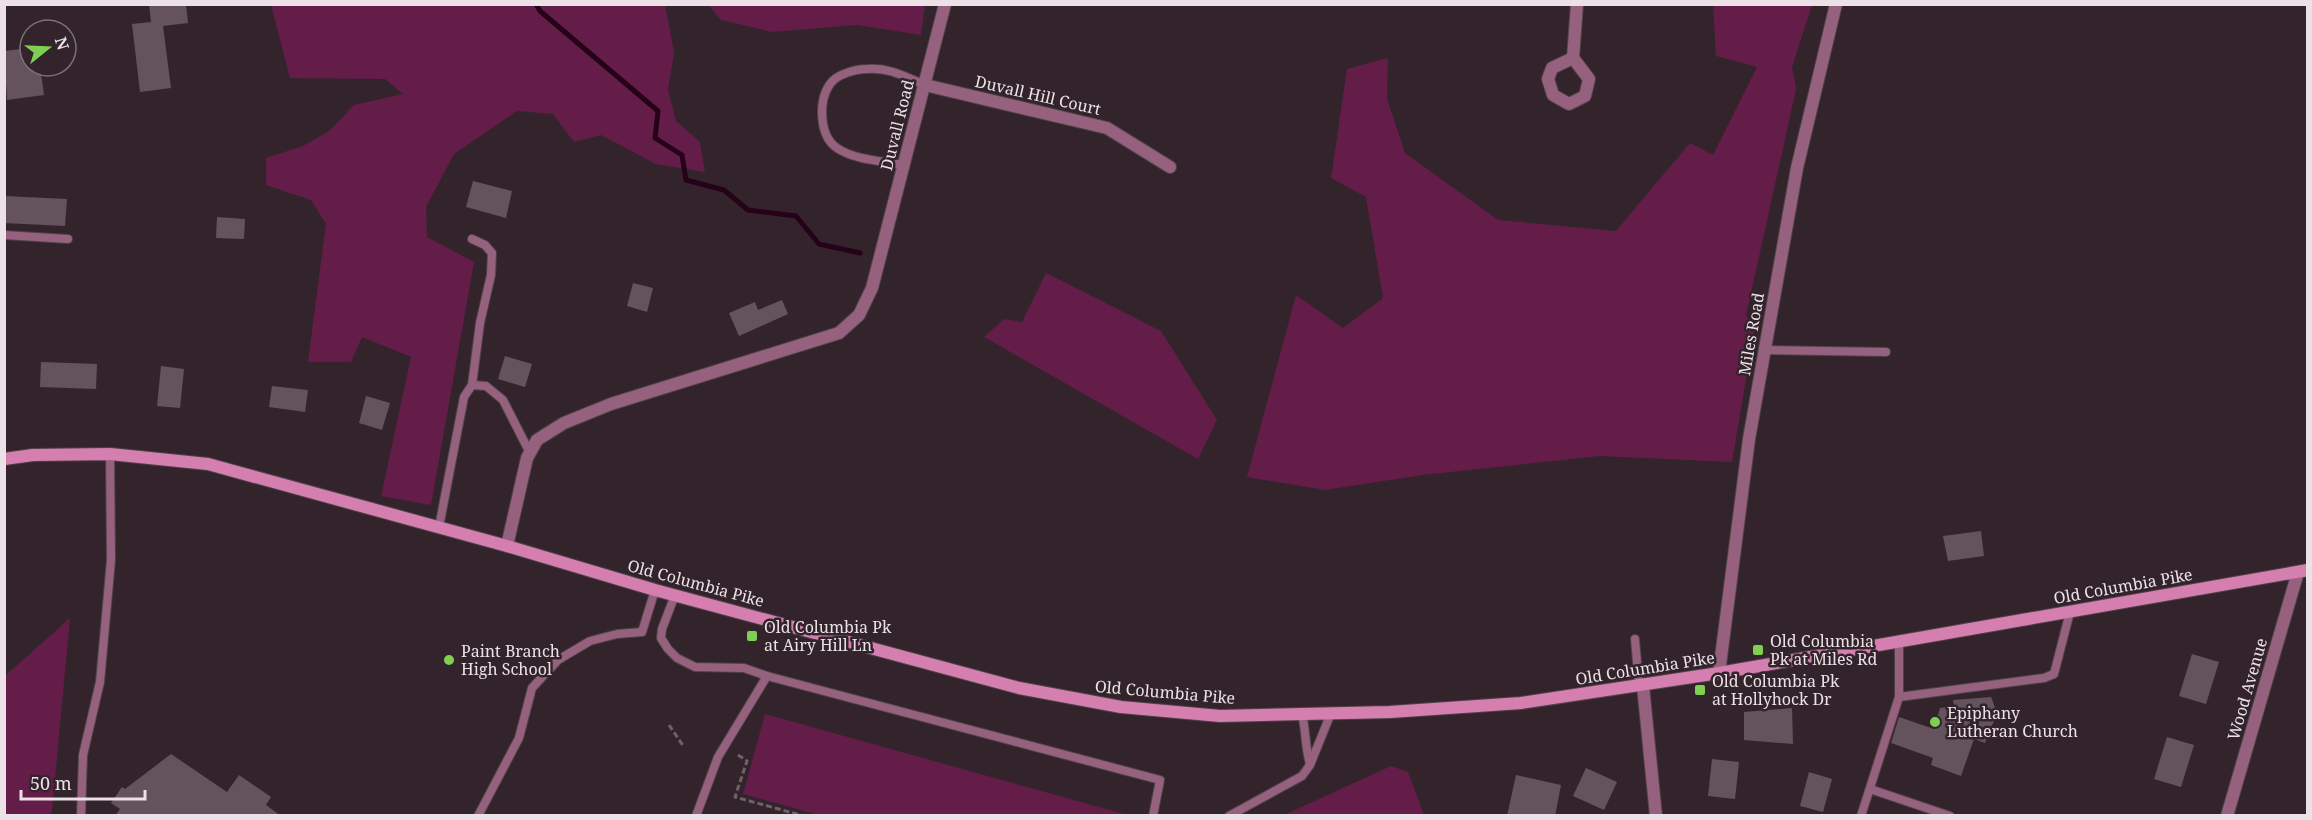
<svg xmlns="http://www.w3.org/2000/svg" width="2312" height="820" font-family="'Noto Serif',serif">
<style>
.green{fill:#641d49}
.lines{fill:none;stroke-linecap:round;stroke-linejoin:round}
.stream{stroke:#250218;stroke-width:5}
.building{fill:#64535c}
.service-casing{stroke:#51424a;stroke-width:10}
.minor-casing{stroke:#51424a;stroke-width:14}
.secondary-casing{stroke:#51424a;stroke-width:14}
.path{stroke:#6e6168;stroke-width:3;stroke-dasharray:6 3;stroke-linecap:butt}
.service{stroke:#96617e;stroke-width:8}
.minor{stroke:#96617e;stroke-width:12}
.secondary{stroke:#d47faf;stroke-width:12}
.poi-dot{fill:#7fd052;stroke:#33242c;stroke-width:2}
.labels{text-anchor:middle;dominant-baseline:central;stroke-width:5;stroke-linejoin:round;paint-order:stroke}
.street-label{font-size:16px;fill:#ece1e6;stroke:#33242c}
.poi-label{font-size:16px;fill:#ece1e6;stroke:#33242c;text-anchor:start}
</style>
<rect width="100%" height="100%" fill="#33242c"/>
<!-- green -->
<g class="green">
<path d="M271,5H665L674,52L668,90L676,121L700,142L705,172L656,164L601,135L574,142L553,114L517,111L454,154L426,207L427,237L474,262L431,505L381,496L411,357L362,337L351,362H308L326,224L311,200L266,185V158L303,146L329,131L354,105L403,94L385,79L290,78Z"/>
<path d="M708,5H925L921,35L857,25L772,32L721,20Z"/>
<path d="M1713,5H1812L1792,67L1796,89L1746,316L1755,325L1732,462L1600,456L1422,475L1325,490L1247,477L1296,295L1343,328L1383,298L1366,197L1331,178L1347,69L1388,58L1387,99L1405,153L1498,220L1616,231L1690,143L1713,155L1757,67L1716,56Z"/>
<path d="M1046,273L1161,331L1217,420L1198,459L984,337L1004,319L1022,322Z"/>
<path d="M70,618L52,811L50,815H5V676Z"/>
<path d="M765,714L1124,814L1123,815H819L743,794Z"/>
<path d="M1391,766L1408,772L1424,815H1284Z"/>
</g>
<g class="lines">
<!-- stream -->
<path class="stream" d="M536,4L540,11L658,111L655,138L682,155L686,180L724,190L748,210L796,216L819,244L860,253"/>
</g>
<!-- building -->
<g class="building">
<path d="M149,4H186L188,23L163,26L171,88L140,92L132,24L151,22Z"/>
<path d="M30,48V66H40L44,95L7,100L4,51Z"/>
<path d="M473,181L512,191L506,218L466,207Z"/>
<path d="M4,196L67,199L65,226L4,223Z"/>
<path d="M217,217L245,219L244,239L216,238Z"/>
<path d="M633,283L653,288L647,312L627,306Z"/>
<path d="M782,300L788,314L739,336L729,313L755,302L758,310Z"/>
<path d="M505,356L532,364L525,387L498,379Z"/>
<path d="M41,362L97,364L96,389L40,387Z"/>
<path d="M161,366L184,369L180,408L157,406Z"/>
<path d="M272,386L308,390L305,412L269,407Z"/>
<path d="M366,396L390,403L382,430L359,423Z"/>
<path d="M1981,531L1984,556L1948,561L1943,536Z"/>
<path d="M2192,654L2219,662L2206,704L2179,696Z"/>
<path d="M1991,697L1997,713L1985,743L1974,739L1961,776L1931,765L1933,758L1891,743L1899,717L1934,729L1940,708L1954,706L1953,700Z"/>
<path d="M1792,708L1793,744L1744,740V712Z"/>
<path d="M2167,737L2194,745L2181,787L2154,779Z"/>
<path d="M171,754L227,792L239,775L271,797L266,805L281,816H115L120,809L111,803L122,787L125,789Z"/>
<path d="M1712,759L1739,762L1735,799L1708,796Z"/>
<path d="M1586,768L1617,782L1604,810L1573,796Z"/>
<path d="M1809,772L1832,779L1823,812L1800,806Z"/>
<path d="M1516,775L1561,785L1555,816H1507Z"/>
</g>
<g class="lines">
<!-- service casing -->
<g class="service-casing">
<g id="service">
<path d="M904,165C883,161 854,160 837,148C819,136 818,101 830,84C837,74 856,69 867,69C889,67 906,77 925,85"/>
<path d="M4,235L68,239"/>
<path d="M1764,350L1886,352"/>
<path d="M472,385L480,323L491,275L492,253L485,245L472,239"/>
<path d="M439,527L464,397L472,385L486,386L503,400L530,453"/>
<path d="M675,595L662,629L661,638L668,649L677,658L695,667L744,668L767,676L1160,780L1153,816"/>
<path d="M1635,639L1639,686"/>
<path d="M1899,642V697L2044,678L2054,674L2070,612"/>
<path d="M1302,714C1306,731 1305,747 1310,764"/>
<path d="M1870,789L1950,816"/>
<path d="M81,816L83,755L100,682L111,560L110,454"/>
<path d="M478,816L519,738L532,688L558,660L590,641L617,634L642,632L655,590"/>
<path d="M696,816L718,757L767,676"/>
<path d="M1229,816L1302,776L1310,765L1331,713"/>
<path d="M1861,816L1899,697"/>
</g>
</g>
<!-- minor casing -->
<g class="minor-casing">
<g id="minor">
<path d="M1573,58L1552,68L1548,79L1553,95L1569,104L1585,96L1589,79L1573,58L1577,4"/>
<path d="M925,85L1107,128L1170,167"/>
<path d="M507,546L527,458L537,440L564,423L611,404L839,333L859,315L872,288L945,4"/>
<path d="M1719,673L1749,439L1797,168L1836,4"/>
<path d="M1643,686L1656,816"/>
<path d="M2227,816L2298,572"/>
</g>
</g>
<!-- secondary casing -->
<g class="secondary-casing">
<path id="secondary" d="M4,459L33,455L110,454L208,464L507,546L655,590L1019,688L1121,707L1220,716L1390,712L1521,703L1719,673L2308,570"/>
</g>
<!-- path -->
<g class="path">
<path d="M669,725L684,747"/>
<path d="M738,755L747,761L735,797L804,816"/>
</g>
<!-- service -->
<use href="#service" class="service"/>
<!-- minor -->
<use href="#minor" class="minor"/>
<!-- secondary -->
<use href="#secondary" class="secondary"/>
</g>
<!-- markers -->
<g class="poi-dot">
<rect x="746" y="630" width="12" height="12" rx="3"/>
<rect x="1752" y="644" width="12" height="12" rx="3"/>
<circle cx="449" cy="660" r="6"/>
<rect x="1694" y="684" width="12" height="12" rx="3"/>
<circle cx="1935" cy="722" r="6"/>
</g>
<g class="labels">
<!-- street labels -->
<g class="street-label">
<text transform="translate(1038 95) rotate(13)">Duvall Hill Court</text>
<text transform="translate(897 125) rotate(-76)">Duvall Road</text>
<text transform="translate(1751 334) rotate(-80)">Miles Road</text>
<text transform="translate(696 583) rotate(15)">Old Columbia Pike</text>
<text transform="translate(2123 586) rotate(-10)">Old Columbia Pike</text>
<text transform="translate(1645 668) rotate(-9)">Old Columbia Pike</text>
<text transform="translate(2247 689) rotate(-74)">Wood Avenue</text>
<text transform="translate(1165 692) rotate(5)">Old Columbia Pike</text>
</g>
<!-- poi labels -->
<g class="poi-label">
<text x="764" y="627">Old Columbia Pk<tspan x="764" dy="18">at Airy Hill Ln</tspan></text>
<text x="1770" y="641">Old Columbia<tspan x="1770" dy="18">Pk at Miles Rd</tspan></text>
<text x="461" y="651">Paint Branch<tspan x="461" dy="18">High School</tspan></text>
<text x="1712" y="681">Old Columbia Pk<tspan x="1712" dy="18">at Hollyhock Dr</tspan></text>
<text x="1947" y="713">Epiphany<tspan x="1947" dy="18">Lutheran Church</tspan></text>
</g>
</g>
<!-- border -->
<rect width="2312" height="820" fill="none" stroke="#ece1e6" stroke-width="12"/>
<!-- north arrow -->
<g transform="translate(48 48) rotate(72)"><circle r="28" fill="#33242c" stroke="#7d7076" stroke-width="1.5"/>
<path d="M0-4.5L10 22L0 15L-10 22Z" fill="#7fd052"/>
<text y="-9" font-size="16" font-weight="bold" text-anchor="middle" fill="#ece1e6">N</text>
</g>
<!-- scale -->
<path d="M21 790v9h124v-9" fill="none" stroke="#ece1e6" stroke-width="3"/>
<text x="30" y="790" font-size="18" fill="#ece1e6" stroke="#33242c" stroke-width="4.5" paint-order="stroke">50 m</text>
</svg>
